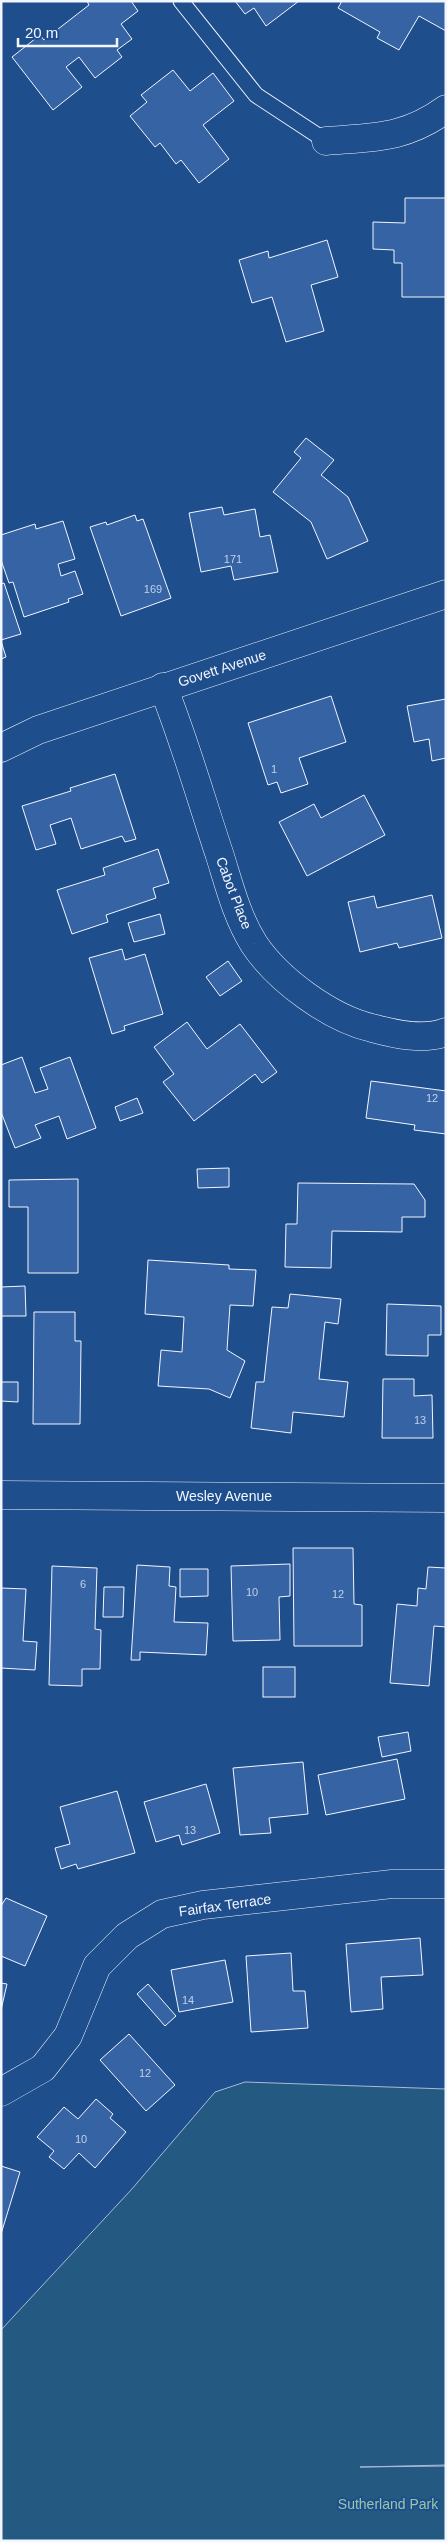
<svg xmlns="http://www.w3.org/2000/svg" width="447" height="2542" font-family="Helvetica,sans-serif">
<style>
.green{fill:#245a82;stroke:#a8bbd7}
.building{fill:#3563a3;stroke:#f2f6ff}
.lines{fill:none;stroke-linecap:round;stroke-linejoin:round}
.service-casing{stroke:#f2f6ff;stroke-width:17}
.minor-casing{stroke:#f2f6ff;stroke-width:29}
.service{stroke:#1f4e8c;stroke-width:15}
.minor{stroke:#1f4e8c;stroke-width:28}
.labels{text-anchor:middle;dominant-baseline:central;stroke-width:4;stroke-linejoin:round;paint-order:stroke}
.number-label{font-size:11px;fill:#c3d1e8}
.street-label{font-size:14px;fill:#f2f6ff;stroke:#1f4e8c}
.park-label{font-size:14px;fill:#97c8a6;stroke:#1f4e8c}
</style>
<rect width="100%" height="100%" fill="#1f4e8c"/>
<!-- green -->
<path class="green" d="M245,2082L446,2089V2465L360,2467L446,2466V2541H1V2330L131,2190L215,2092Z"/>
<!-- building -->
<g class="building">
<path d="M87,1H131L138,11L121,24L132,39L117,50L122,57L95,78L79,57L66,67L82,87L53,110L12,57L40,35L44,40L89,5Z"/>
<path d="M235,1H299L266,26L254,8L245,14Z"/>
<path d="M342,1H446V31L419,16L399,50L377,38L380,32L338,8Z"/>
<path d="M173,70L190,91L213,73L234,101L203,125L229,159L199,183L181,160L176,164L160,143L155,147L130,116L147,102L141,95Z"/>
<path d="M405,198H446V297H402V263H394V250L373,249V222L405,223Z"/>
<path d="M327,240L338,277L311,285L324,331L286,342L272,297L252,303L239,260L268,251L269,258Z"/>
<path d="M306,438L334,460L321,475L348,497L368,541L327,559L311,522L273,492L301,458L294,452Z"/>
<path d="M222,507L224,515L255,509L260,537L270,535L278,572L234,580L231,566L201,572L189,513Z"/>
<path d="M135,515L137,521L143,519L171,598L121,616L90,527L106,522L107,525Z"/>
<path d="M63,521L75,559L58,564L61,576L75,571L83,594L68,599L69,602L24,617L13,582L9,583L1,560V535L35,524L36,529Z"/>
<path d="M4,583L21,634L1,640V584Z"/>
<path d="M1,641L6,657L1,659Z"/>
<path d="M331,696L346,742L299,758L308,784L281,793L277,782L268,785L248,723Z"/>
<path d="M446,699V758L432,761L429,739L414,742L407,706Z"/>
<path d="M115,774L136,839L125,842L122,836L81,849L71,818L50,825L56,844L36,850L22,806L71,791L70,788Z"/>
<path d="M364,795L385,835L307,876L279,822L314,804L321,818Z"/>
<path d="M158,849L169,883L153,888L156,898L106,915L108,922L72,934L57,890L105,875L103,868Z"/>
<path d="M432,895L442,938L399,948L397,943L360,952L348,902L374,896L377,908Z"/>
<path d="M160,914L165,934L134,942L128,923Z"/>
<path d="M122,949L125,960L145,954L163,1014L124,1026L125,1030L112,1034L89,958Z"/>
<path d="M228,961L242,981L220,996L206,977Z"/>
<path d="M187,1022L207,1049L240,1024L277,1072L262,1083L255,1074L194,1121L163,1082L174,1074L154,1047Z"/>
<path d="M22,1057L35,1093L48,1089L40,1068L70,1057L96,1128L67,1139L59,1116L35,1125L41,1138L15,1148L1,1112V1065Z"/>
<path d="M371,1081L446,1091V1134L414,1130L415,1125L366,1118Z"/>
<path d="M137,1098L143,1113L120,1121L115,1107Z"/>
<path d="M229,1168V1187L198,1188L197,1169Z"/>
<path d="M78,1179V1273H28V1207H9V1180Z"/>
<path d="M298,1183L414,1184L425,1200V1217H402V1232L332,1231L331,1268L285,1267L286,1224H297Z"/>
<path d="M148,1260L229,1265V1269L256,1270L253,1306L230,1305L227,1350L245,1361L230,1398L209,1389L158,1386L161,1350L182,1352L184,1317L145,1314Z"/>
<path d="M25,1286L26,1316H1V1287Z"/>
<path d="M290,1294L341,1299L338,1324L325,1322L319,1379L348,1382L344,1417L293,1412L291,1433L251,1428L256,1382H264L272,1307L288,1308Z"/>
<path d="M387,1304L441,1306V1335H428V1356L386,1355Z"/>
<path d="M34,1312H75V1341H81L80,1424H33Z"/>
<path d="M1,1364V1382H18V1402L1,1401Z"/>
<path d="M383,1379H414V1396L432,1395L433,1438H382Z"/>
<path d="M293,1548H353L354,1604L362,1605V1646H294Z"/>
<path d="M290,1564V1596L279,1597L280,1640L233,1641L231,1566Z"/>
<path d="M137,1565L170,1567L169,1586L176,1587L174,1622L208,1623L206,1655L140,1652V1660H131Z"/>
<path d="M52,1566L97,1568L95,1629L101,1630L100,1669H82V1686L49,1685Z"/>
<path d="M428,1567L446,1568V1627L434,1626L429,1686L390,1683L397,1604L417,1606L418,1588L426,1589Z"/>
<path d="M180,1569H208V1596L180,1597Z"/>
<path d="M104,1587H124L123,1617H103Z"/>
<path d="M1,1588L26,1589L23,1641L37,1642L35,1670L1,1668Z"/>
<rect x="263" y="1667" width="32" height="30"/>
<path d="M408,1732L411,1751L382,1757L378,1737Z"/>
<path d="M397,1759L405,1799L326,1815L318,1775Z"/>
<path d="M303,1762L308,1814L269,1818L271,1833L240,1835L233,1768Z"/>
<path d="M206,1784L220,1833L182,1845L179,1835L156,1842L144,1802Z"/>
<path d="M117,1791L135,1853L78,1869L76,1864L61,1869L55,1848L70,1844L60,1807Z"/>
<path d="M6,1898L47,1916L25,1966L1,1956V1906Z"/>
<path d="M420,1938L423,1975L381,1977L383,2009L351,2012L346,1944Z"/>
<path d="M291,1953L293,1991H305L308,2028L251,2032L246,1956Z"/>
<path d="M225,1960L233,2002L179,2012L171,1970Z"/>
<path d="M1,1983L7,1984L1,2010Z"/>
<path d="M148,1984L176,2016L165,2026L137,1994Z"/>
<path d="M129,2034L175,2085L146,2111L100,2060Z"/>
<path d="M96,2099L113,2114L110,2118L126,2132L95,2168L79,2153L64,2169L49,2157L54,2151L37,2137L64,2107L78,2119Z"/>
<path d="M1,2166L20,2172L1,2234Z"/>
</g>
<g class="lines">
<!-- service casing -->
<g class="service-casing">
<path id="service" d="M181,1L256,95L326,141"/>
</g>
<!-- minor casing -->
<g class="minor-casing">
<g id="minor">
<path d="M326,141C374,137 405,139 446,109"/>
<path d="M163,687C185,742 201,799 220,856C229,885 237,917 254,944C278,980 330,1018 372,1028C394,1034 424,1041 446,1032"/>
<path d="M1,748L38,730L446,594"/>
<path d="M1,1495L446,1498"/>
<path d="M1,2092L43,2068L68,2036L97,1966L127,1936L162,1914L203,1905L392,1884H446"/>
</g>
</g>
<!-- service -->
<use href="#service" class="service"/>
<!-- minor -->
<use href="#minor" class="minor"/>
</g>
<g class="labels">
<!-- number labels -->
<g class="number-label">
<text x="233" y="559">171</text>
<text x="153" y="589">169</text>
<text x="274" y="769">1</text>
<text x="432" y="1098">12</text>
<text x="420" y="1420">13</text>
<text x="83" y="1584">6</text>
<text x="252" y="1592">10</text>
<text x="338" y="1594">12</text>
<text x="190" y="1830">13</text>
<text x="188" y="2000">14</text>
<text x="145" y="2073">12</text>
<text x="81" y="2139">10</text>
</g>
<!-- street labels -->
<g class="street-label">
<text transform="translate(222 668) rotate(-18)">Govett Avenue</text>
<text transform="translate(234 893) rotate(69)">Cabot Place</text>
<text x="224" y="1496">Wesley Avenue</text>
<text transform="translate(225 1905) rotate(-8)">Fairfax Terrace</text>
</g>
<!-- park labels -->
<g class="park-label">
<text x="388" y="2504">Sutherland Park</text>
</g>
</g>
<!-- border -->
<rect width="447" height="2542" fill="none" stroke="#f2f6ff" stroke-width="5"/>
<!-- scale -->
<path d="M18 38v8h99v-8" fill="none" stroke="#f2f6ff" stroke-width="2.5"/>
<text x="25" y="38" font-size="15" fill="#f2f6ff" stroke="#1f4e8c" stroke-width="4" paint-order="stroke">20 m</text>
</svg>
